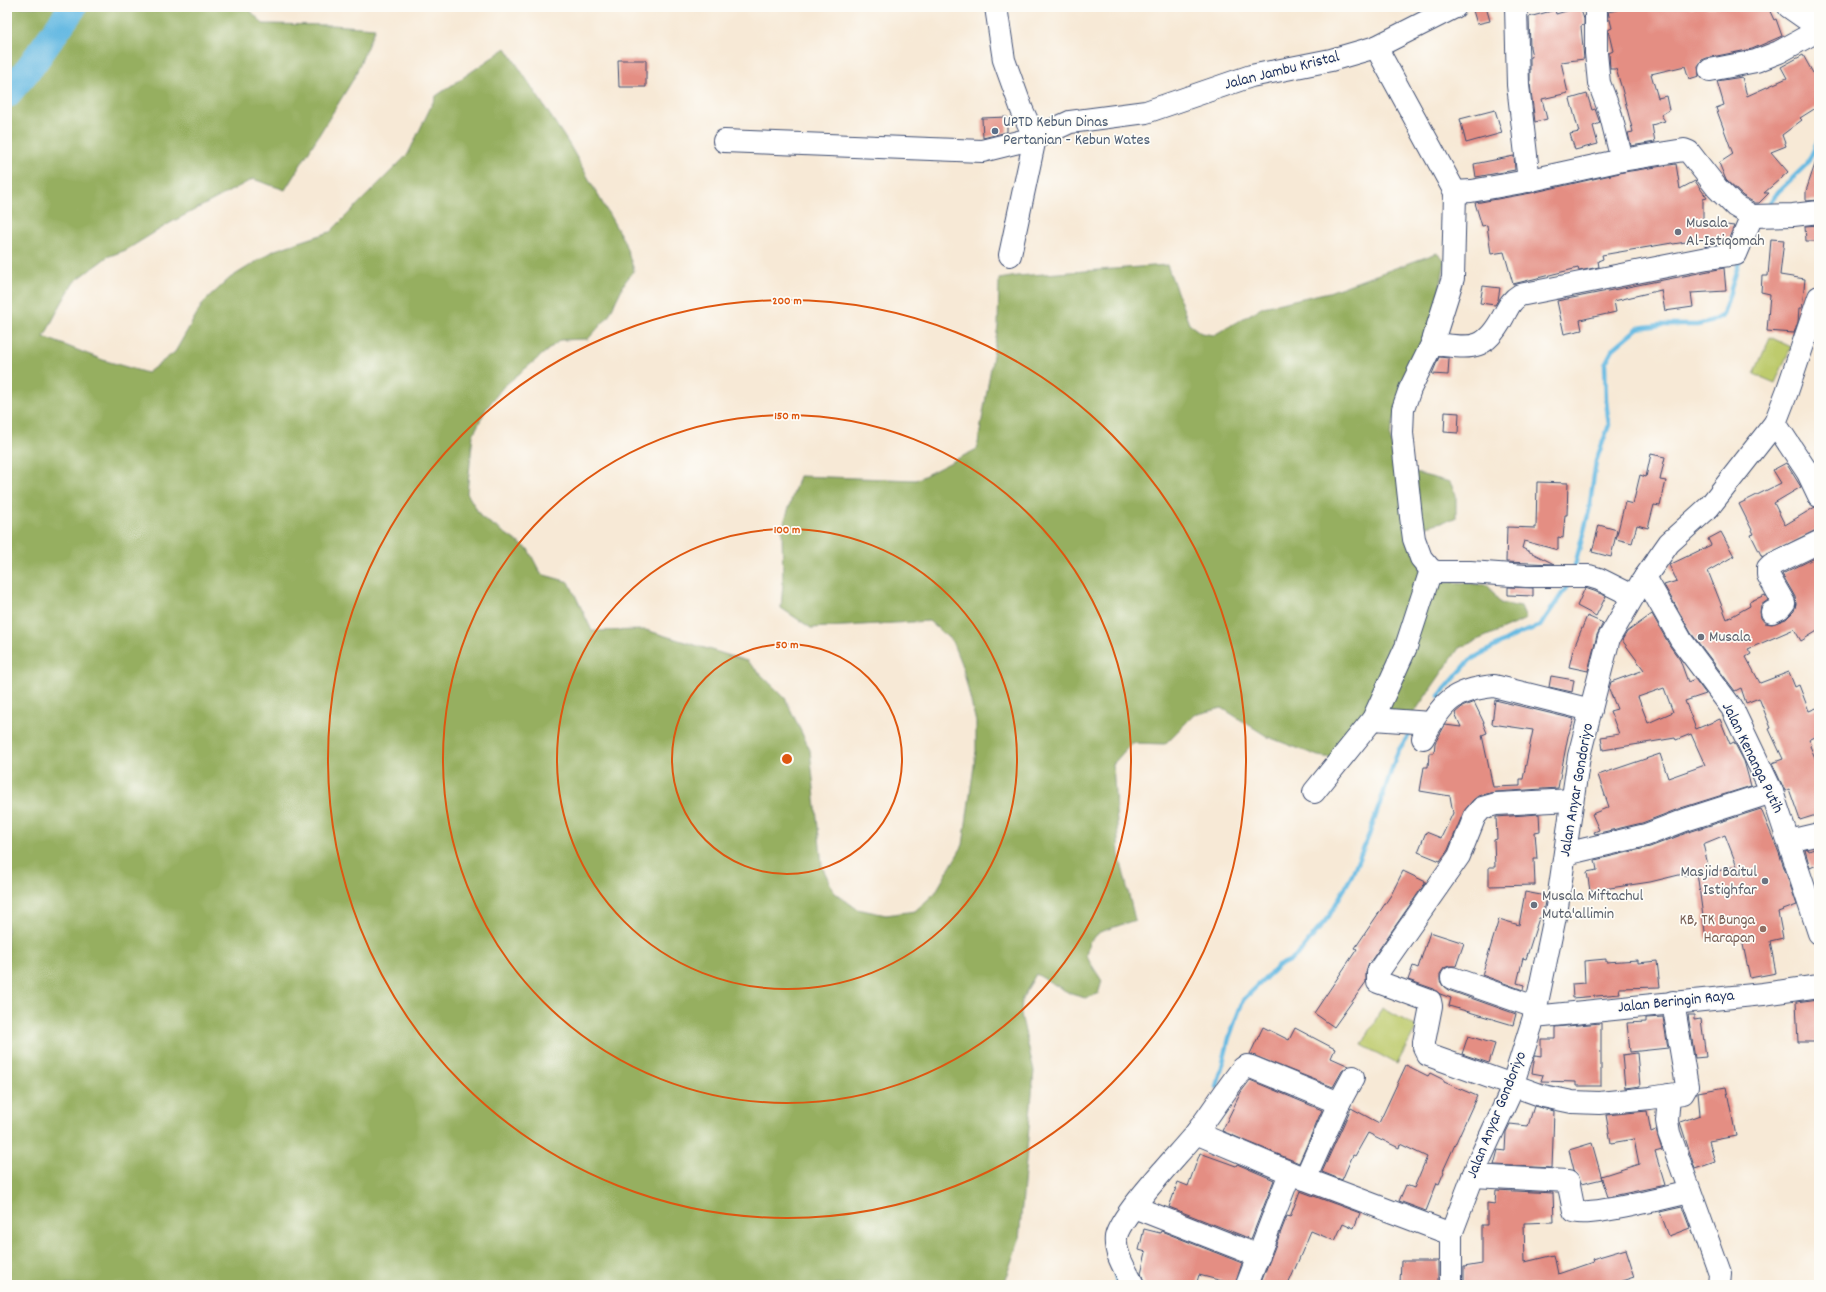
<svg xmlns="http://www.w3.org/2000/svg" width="1826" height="1292" font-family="Dekko,sans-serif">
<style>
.green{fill:#becb6d;stroke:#6c7d66}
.forest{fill:#96af60;stroke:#586f5f}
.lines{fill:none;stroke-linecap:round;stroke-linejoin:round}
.stream{stroke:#66bae2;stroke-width:4.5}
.river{stroke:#66bae2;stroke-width:28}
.building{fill:#e48e83;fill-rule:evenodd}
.minor-casing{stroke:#3c4b70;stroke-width:24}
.minor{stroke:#fff;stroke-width:22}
.ring{fill:none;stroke:#de5710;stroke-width:2}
.service-dot{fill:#5c6f8a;stroke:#fdfcf7;stroke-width:1.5}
.worship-dot{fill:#6b7280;stroke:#fdfcf7;stroke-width:1.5}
.education-dot{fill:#8d6e63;stroke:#fdfcf7;stroke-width:1.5}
.labels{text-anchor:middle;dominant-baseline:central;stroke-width:3.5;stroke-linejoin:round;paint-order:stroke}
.street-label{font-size:16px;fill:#1b2f5e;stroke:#fdfcf7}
.service-label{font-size:16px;fill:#4e5e75;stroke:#fdfcf7;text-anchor:start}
.worship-label{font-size:16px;fill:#5b616d;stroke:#fdfcf7;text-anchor:start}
.education-label{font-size:16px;fill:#785e54;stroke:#fdfcf7;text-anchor:end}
.centre{fill:#de5710;stroke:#fdfcf7;stroke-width:2}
.ring-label{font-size:12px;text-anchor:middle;font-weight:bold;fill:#de5710;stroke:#fdfcf7;stroke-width:3.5;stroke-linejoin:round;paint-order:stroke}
</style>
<rect width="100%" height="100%" fill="#fdfcf7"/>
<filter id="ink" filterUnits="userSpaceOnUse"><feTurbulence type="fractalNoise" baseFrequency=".025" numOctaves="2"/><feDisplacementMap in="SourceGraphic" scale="8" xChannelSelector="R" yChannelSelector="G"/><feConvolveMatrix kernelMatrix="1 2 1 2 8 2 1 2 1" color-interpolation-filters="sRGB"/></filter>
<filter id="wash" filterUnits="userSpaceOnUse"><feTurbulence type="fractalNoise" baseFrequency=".012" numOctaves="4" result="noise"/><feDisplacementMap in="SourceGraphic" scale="16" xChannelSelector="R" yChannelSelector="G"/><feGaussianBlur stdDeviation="0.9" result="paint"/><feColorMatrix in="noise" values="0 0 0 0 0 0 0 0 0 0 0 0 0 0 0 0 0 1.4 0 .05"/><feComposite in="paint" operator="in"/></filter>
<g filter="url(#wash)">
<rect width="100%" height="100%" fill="#f7e9d6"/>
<!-- green -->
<g class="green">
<path d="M1770,337L1791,347L1775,383L1754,374Z"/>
<path d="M1382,1008L1417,1027L1397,1064L1362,1045Z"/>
</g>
<!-- forest -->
<path class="forest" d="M7,7H247L263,24L332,25L375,28L354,78L285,190L253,179L170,223L126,250L107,257L74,282L61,304L44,337L103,360L147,373L175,352L203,303L230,278L275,250L330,232L408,154L436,96L506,48L569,144L624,241L634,270L625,282L608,317L588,339L560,340L503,387L486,409L473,435L467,493L481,517L528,549L541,574L569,582L592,631L646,630L747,661L785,698L810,750L822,866L834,892L857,909L886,915L915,911L935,893L963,845L976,751V722L963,669L952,641L929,621L811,628L781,608L783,583L782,529L799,476L916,480L977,449L998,326L999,279L1017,276L1167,265L1189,324L1201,333L1214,335L1263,307L1329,292L1437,253L1445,261L1436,311L1406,375L1390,436L1396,468L1450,482L1456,495V518L1424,527L1420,571L1441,581L1488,585L1500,603L1521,607L1526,619L1459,648L1409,720L1381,718L1345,760L1318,756L1268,737L1222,708L1194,715L1165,744L1132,743L1113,764L1119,854L1135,920L1100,932L1089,942L1086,956L1102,981L1098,994L1085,998L1071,994L1036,974L1022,999L1021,1014L1034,1071L1019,1240L1003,1285H7Z"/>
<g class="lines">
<!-- stream -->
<g class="stream">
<path d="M1766,209L1778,192L1807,164L1819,139"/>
<path d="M1574,569L1589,511L1596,461L1609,425L1606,401L1605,364L1613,349L1638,328L1661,325H1697L1710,322L1723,315L1740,259"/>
<path d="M1439,696L1470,660L1518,634L1540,626L1570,582"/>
<path d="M1217,1087L1229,1038L1243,1000L1278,966L1291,960L1302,950L1329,916L1351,877L1369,835L1398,751L1413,729"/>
<path d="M1115,1271L1117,1285"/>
</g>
<!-- river -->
<path class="river" d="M7,94L30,67L73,7"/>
</g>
<g id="blocks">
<!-- building -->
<g class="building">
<path d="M1472,7H1486L1490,21L1477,24Z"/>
<path d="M1580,7L1584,19V25L1581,26L1584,59L1561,62L1568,93L1542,99L1547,119L1535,122L1530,84V57H1532L1530,47L1529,17L1555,10L1556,14Z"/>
<path d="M1616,7H1768L1774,20L1776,19L1782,36L1752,49L1707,58L1702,60L1698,66L1699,76L1689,79L1685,66L1651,74L1658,98L1666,96L1669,110L1661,115L1665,121L1652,125L1655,142L1631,146L1628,133L1633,132L1622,89L1616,69H1610L1609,53L1613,51L1608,30L1612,28L1608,12L1617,10Z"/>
<path d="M1803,55L1813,73H1815L1819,79V106L1800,118L1802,120L1782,135L1786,146L1771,152L1788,172L1764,193H1769L1759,203H1755L1743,196L1726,180L1719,163L1733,154L1716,108L1724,105L1717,81L1742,77L1747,96L1787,78L1781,67Z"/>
<path d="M618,60H646V87H619Z"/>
<path d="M1587,94L1592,110L1595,109L1600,123L1593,126L1598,144L1575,150L1570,134L1579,132L1570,99Z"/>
<path d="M1495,110L1502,133L1466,143L1460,119Z"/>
<path d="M1007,117V132L983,138L982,118Z"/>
<path d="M1514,156L1515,170L1476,177L1474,164Z"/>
<path d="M1817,158H1819V200L1806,201V191Z"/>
<path d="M1676,164L1680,189L1695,181L1707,198L1703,199V222L1734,226L1727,243L1705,246L1706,239L1673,244L1672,243L1602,255L1603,259L1598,261L1599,267L1579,271L1578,268L1513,284L1504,252L1491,254L1487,225L1482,226L1475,203L1531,193L1624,172Z"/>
<path d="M1819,225V241H1806L1805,226Z"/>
<path d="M1771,239L1784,240L1780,275L1805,279L1802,308H1799L1798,322L1794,333L1767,331L1770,294L1761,292L1762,276H1768Z"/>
<path d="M1724,268L1726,291L1691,293L1693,307L1665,311L1661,290L1614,301L1616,312L1580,320L1582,330L1564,334L1557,301Z"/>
<path d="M1483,286L1500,288L1498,300L1495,305L1480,303Z"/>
<path d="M1439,357L1449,358L1448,375L1432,374Z"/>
<path d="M1445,412L1459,413L1458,433L1444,432Z"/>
<path d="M1651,454L1665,457L1660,480L1666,481L1660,506L1654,505L1648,528L1637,525L1632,543L1616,539L1625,502L1633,504L1640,475L1646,477Z"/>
<path d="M1786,463L1801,487L1774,503L1785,525L1815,507L1819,508V530L1814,531L1762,557L1751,535L1754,534L1739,504L1781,483L1773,470Z"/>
<path d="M1537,482L1568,483L1567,515H1565L1563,538L1558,537V550L1524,541L1522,548L1554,564L1506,562L1507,527L1536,528Z"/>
<path d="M1599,525L1617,530L1611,557L1592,552Z"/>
<path d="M1721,532L1734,556L1708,571L1727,619L1750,606L1749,602L1765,595L1768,600L1761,605L1760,612L1761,618L1765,623L1772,624L1786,619L1794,611L1796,604L1795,597L1782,574L1819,556V630L1801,641L1794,629L1748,649L1751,654L1746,657L1760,683L1789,672L1795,687L1799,685L1809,711L1819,707V735L1809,740L1812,745L1810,746L1819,767V814L1800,820L1789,789L1785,791L1772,763L1783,759L1769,729L1771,728L1759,698L1746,703L1741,688L1735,691L1691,633L1664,585L1677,581L1669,565L1711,545L1708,539Z"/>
<path d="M1508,587L1533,588V596L1508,595Z"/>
<path d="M1585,588L1594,591L1606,596L1596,616L1577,606Z"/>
<path d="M1652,614L1670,646L1680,660L1688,682L1695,679L1706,694L1685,701L1696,729L1720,719L1730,744L1734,742L1744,761L1751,786L1681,808L1642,823L1595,834L1594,832L1599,830L1592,814L1609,807L1598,775L1660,754L1668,778L1705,765L1691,734L1676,740L1675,738L1603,750L1601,737L1619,734L1610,711L1617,709L1609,689L1611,682L1644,670L1622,640L1627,632ZM1664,688L1673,712L1648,723L1638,697Z"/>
<path d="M1587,616L1603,623L1597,635L1588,671L1569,667L1573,650Z"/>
<path d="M1551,676L1574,680L1572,692L1549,687Z"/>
<path d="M1495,700L1574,719L1568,736L1558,788L1495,792L1478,796L1473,800L1464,811L1448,850L1440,861L1418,852L1426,832L1441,838L1453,813L1450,796L1420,791L1424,767H1428L1429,753H1434L1435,743L1445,725L1461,727L1455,713L1462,707L1474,702L1484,723H1483L1487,733L1482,735L1493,787L1520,786V779H1523L1533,730L1492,724Z"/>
<path d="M1761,809L1779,853L1797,905L1778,912L1783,938L1770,941L1776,973L1750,978L1741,935L1706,939L1697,872L1684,876L1683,874L1650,882L1590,891L1587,872L1597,870L1595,860L1650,847L1689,832ZM1725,835L1737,866L1710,873L1703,844Z"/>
<path d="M1539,814L1540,831L1535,832L1537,859H1534L1535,885L1489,886V867H1495L1494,840L1497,839L1496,817Z"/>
<path d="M1819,847V864L1810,868L1805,850L1808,849L1809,851Z"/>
<path d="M1403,871L1426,882L1368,965L1366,972V982L1334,1027L1314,1013L1357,949L1355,948L1391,895Z"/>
<path d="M1525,892L1546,896L1542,918H1539L1526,959L1523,958L1517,983L1524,985L1523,990L1482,975L1499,919L1519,925Z"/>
<path d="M1430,932L1464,943L1456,966H1449L1444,968L1440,974V981L1443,986L1448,990L1516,1014L1513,1025L1449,1006L1451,998L1440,994L1434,989L1408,980L1413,966L1418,968Z"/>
<path d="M1606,959V962L1638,960V963L1657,961L1660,987L1619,988L1620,994L1573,998L1572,984L1585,983L1584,961Z"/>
<path d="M1819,999V1042H1798L1796,1002Z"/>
<path d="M1688,1015H1694V1020L1701,1019L1706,1057L1695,1058Z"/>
<path d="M1663,1017L1668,1048L1630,1052L1627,1023L1646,1022V1018Z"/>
<path d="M1601,1023V1086H1576V1082L1541,1081L1543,1075L1532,1073L1535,1055L1541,1056V1039H1555V1027Z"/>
<path d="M1263,1027L1289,1040L1295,1028L1335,1049L1331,1058L1349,1066L1342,1071L1333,1087L1250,1054Z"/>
<path d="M1468,1036L1495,1044L1489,1063L1462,1054Z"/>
<path d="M1637,1053L1640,1086L1625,1088L1622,1055Z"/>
<path d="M1406,1065L1428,1076L1430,1073L1444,1080V1082L1477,1096L1443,1171L1444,1172L1439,1184L1437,1183L1426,1211L1399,1201L1406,1185L1414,1188L1427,1157L1400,1144L1399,1148L1368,1133L1355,1156L1353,1155L1342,1180L1322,1172L1351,1108L1379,1123Z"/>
<path d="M1250,1080L1322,1110L1299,1163L1222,1131L1241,1092Z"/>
<path d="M1726,1087L1736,1136L1709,1141L1715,1162L1695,1169L1680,1122L1700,1115L1698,1092Z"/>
<path d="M1534,1106L1554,1111L1552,1168L1494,1165L1498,1150L1505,1151L1506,1132L1510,1124L1528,1126Z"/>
<path d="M1647,1111L1651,1132L1656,1130L1662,1150L1655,1152L1665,1185L1608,1197L1601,1176L1639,1164L1634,1139L1611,1143L1606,1115Z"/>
<path d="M1592,1143L1602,1179L1581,1184L1578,1174L1574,1170L1569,1150Z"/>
<path d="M1200,1153L1236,1166L1237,1164L1274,1180L1251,1239L1169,1207L1178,1182L1188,1186Z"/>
<path d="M1496,1190L1553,1193L1554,1222L1524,1223L1525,1262L1554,1255L1558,1274L1593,1262L1592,1259L1626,1249L1635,1277L1610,1285H1464V1267L1482,1264V1225H1487V1203L1495,1204Z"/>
<path d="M1300,1191L1360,1213L1354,1228L1343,1223L1335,1241L1311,1231L1288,1285H1260L1287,1216L1290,1217Z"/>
<path d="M1682,1207L1690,1228L1669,1236L1660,1212Z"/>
<path d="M1144,1229L1160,1233L1161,1231L1242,1263L1235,1285H1226V1282L1199,1275L1196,1285H1145L1141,1273L1146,1252L1139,1250Z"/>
<path d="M1401,1261H1438V1285H1435V1283H1400Z"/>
</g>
</g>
</g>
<g filter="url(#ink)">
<use href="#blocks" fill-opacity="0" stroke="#3c4b70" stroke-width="1"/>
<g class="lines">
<!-- minor casing -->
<g class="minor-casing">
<g id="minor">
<path d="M996,7L1004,60L1022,110L1035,138L1010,255"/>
<path d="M1516,7L1518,85L1529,181"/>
<path d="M1596,7V53L1599,83L1610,112L1622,160"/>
<path d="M1789,7L1819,28"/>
<path d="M1376,47L1455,192L1453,278L1432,344L1410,389L1403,409L1402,433L1411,517L1414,539L1421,558L1431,570L1437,572H1470L1526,576H1589L1599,579L1633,596"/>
<path d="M1710,70L1756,61L1779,52L1819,30"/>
<path d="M724,141L982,151L1035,138L1070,122L1146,112L1251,76L1331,60L1376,47L1455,7"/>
<path d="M1455,192L1471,191L1522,182L1622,160L1684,150L1689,152L1717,188L1735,206L1752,216L1793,215L1819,212"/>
<path d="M1432,344C1470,347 1483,354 1503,317C1508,308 1510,301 1520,295L1707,258L1736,254L1752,216"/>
<path d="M1775,423L1808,473L1819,496"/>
<path d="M1645,577L1681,640L1732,708L1772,792L1819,933"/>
<path d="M1772,612L1780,608L1784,603L1768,575V568L1771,565L1819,542"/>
<path d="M1373,719L1431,723"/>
<path d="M1423,738C1442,703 1452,690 1494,686L1591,710"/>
<path d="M1314,792L1373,719L1406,647L1431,570"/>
<path d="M1572,800L1496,804L1482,808L1475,816L1459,856L1378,972V982L1430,1001L1431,1006L1424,1042V1047L1428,1055L1543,1096L1572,1102L1599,1103L1650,1098L1683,1093L1687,1086L1673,1002"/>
<path d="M1789,841L1819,834"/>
<path d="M1565,854L1646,835L1685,820L1772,792"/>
<path d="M1452,978L1535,1007"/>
<path d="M1534,1017L1763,994L1819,986"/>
<path d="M1669,1095L1667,1121L1669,1133L1720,1274L1719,1285"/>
<path d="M1196,1133L1305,1179L1451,1234"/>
<path d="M1473,1176L1568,1181L1574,1211C1584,1218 1673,1196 1690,1192"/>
<path d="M1305,1179L1339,1103L1353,1077"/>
<path d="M1134,1207L1259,1256"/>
<path d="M1133,1285C1126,1270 1114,1254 1116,1237C1120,1215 1179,1154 1196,1133C1212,1112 1226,1089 1243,1068L1247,1066L1251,1067L1339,1103"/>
<path d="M1247,1285L1290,1173"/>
<path d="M1451,1285V1234L1478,1163L1509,1096L1534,1017L1557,907L1579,756L1609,638L1641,583L1669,543L1709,507L1775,423L1787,392L1819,297"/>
</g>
</g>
<!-- minor -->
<use href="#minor" class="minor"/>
</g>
</g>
<!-- distance rings -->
<g class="ring">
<circle cx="787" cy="759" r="115"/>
<circle cx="787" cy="759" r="230"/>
<circle cx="787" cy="759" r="344"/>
<circle cx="787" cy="759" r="459"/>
</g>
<!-- markers -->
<circle class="service-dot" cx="995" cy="131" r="4"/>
<g class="worship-dot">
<circle cx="1678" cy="232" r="4"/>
<circle cx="1701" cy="637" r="4"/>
<circle cx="1765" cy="881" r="4"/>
<circle cx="1534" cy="905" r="4"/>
</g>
<circle class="education-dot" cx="1763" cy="929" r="4"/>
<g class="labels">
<!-- street labels -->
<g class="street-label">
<text transform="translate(1282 71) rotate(-14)">Jalan Jambu Kristal</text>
<text transform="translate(1752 758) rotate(64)">Jalan Kenanga Putih</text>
<text transform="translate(1577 790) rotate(-80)">Jalan Anyar Gondoriyo</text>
<text transform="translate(1676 1002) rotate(-6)">Jalan Beringin Raya</text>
<text transform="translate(1497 1115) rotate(-68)">Jalan Anyar Gondoriyo</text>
</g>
<!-- service labels -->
<g class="service-label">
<text x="1003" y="122">UPTD Kebun Dinas<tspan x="1003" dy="18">Pertanian - Kebun Wates</tspan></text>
</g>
<!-- worship labels -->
<g class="worship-label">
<text x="1686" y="223">Musala<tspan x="1686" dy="18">Al-Istiqomah</tspan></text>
<text x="1709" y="637">Musala</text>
<text x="1757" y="872" text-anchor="end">Masjid Baitul<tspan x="1757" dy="18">Istighfar</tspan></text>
<text x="1542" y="896">Musala Miftachul<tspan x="1542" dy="18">Muta'allimin</tspan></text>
</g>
<!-- education labels -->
<g class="education-label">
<text x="1755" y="920">KB, TK Bunga<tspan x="1755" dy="18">Harapan</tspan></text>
</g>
</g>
<circle cx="787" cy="759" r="6" class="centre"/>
<g class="ring-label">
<text x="787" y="304">200 m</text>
<text x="787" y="419">150 m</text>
<text x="787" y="533">100 m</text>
<text x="787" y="648">50 m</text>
</g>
<!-- margin -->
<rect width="1826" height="1292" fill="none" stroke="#fdfcf7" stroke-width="24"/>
</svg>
